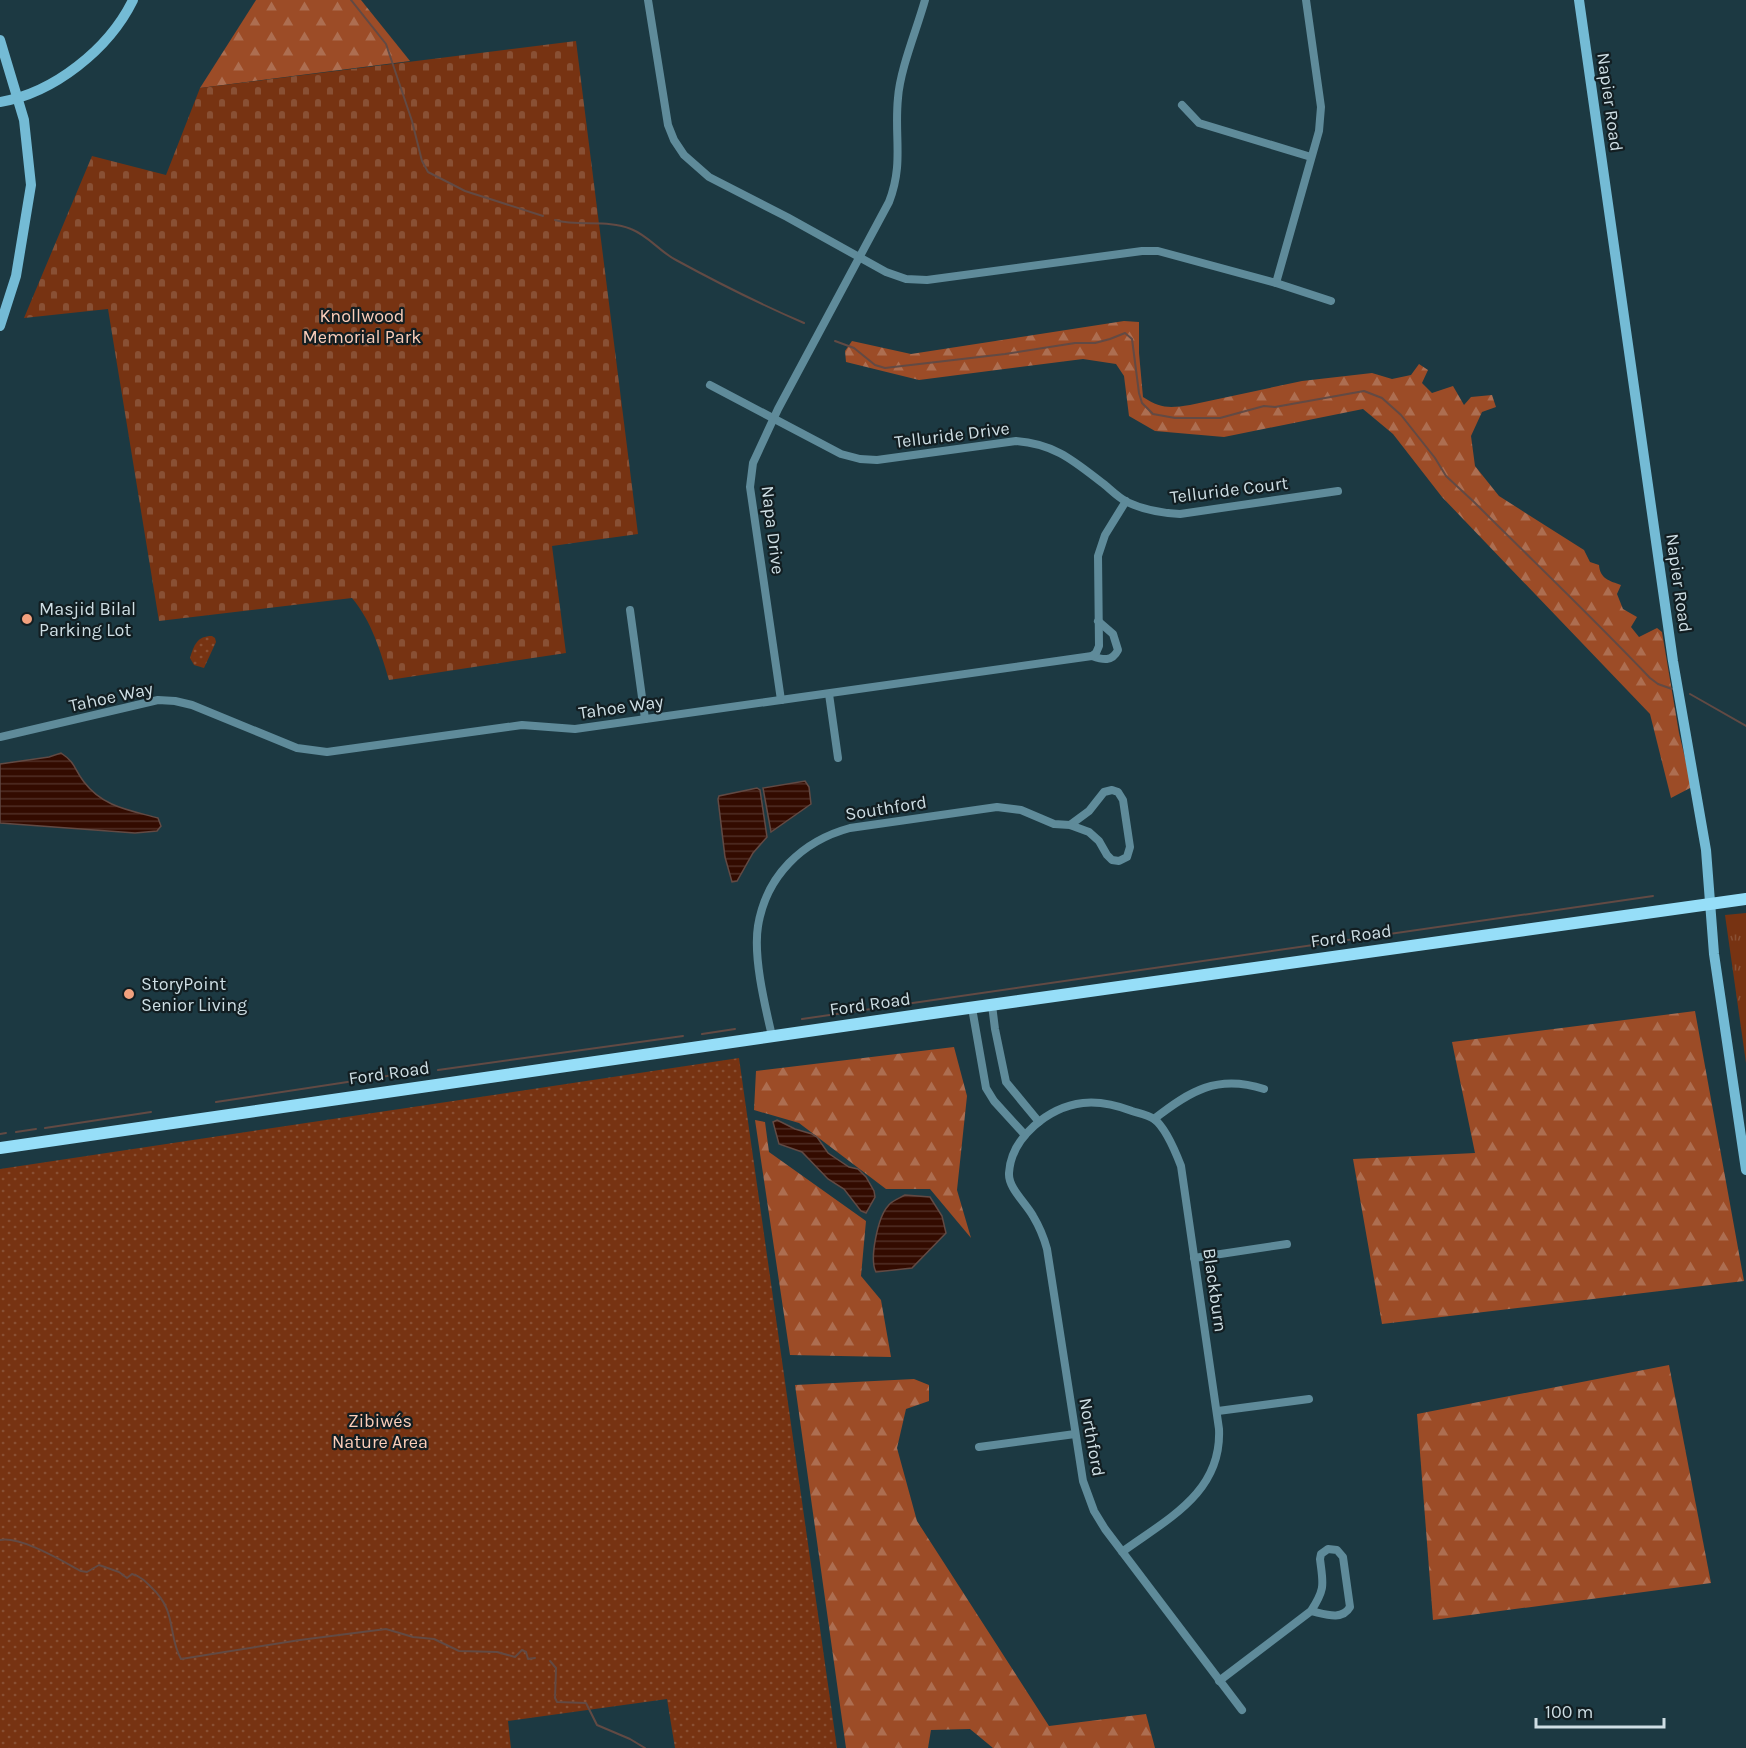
<svg xmlns="http://www.w3.org/2000/svg" width="1746" height="1748" font-family="Karla,sans-serif">
<style>
.grass{fill:url(#grass-tufts)}
.forest{fill:url(#forest-firs)}
.cemetery{fill:url(#cemetery-stones)}
.park{fill:url(#park-dots)}
.water{fill:url(#water-rules);stroke:#624a44;stroke-width:1.5}
.lines{fill:none;stroke-linecap:round;stroke-linejoin:round}
.stream{stroke:#624a44;stroke-width:2}
.street{stroke:#5f8b9a;stroke-width:8}
.secondary{stroke:#74bbd5;stroke-width:10}
.primary{stroke:#96def8;stroke-width:12}
.poi-dot{fill:#f2a17e;stroke:#121e22;stroke-width:2}
.labels{text-anchor:middle;dominant-baseline:central;stroke-width:4.5;stroke-linejoin:round;paint-order:stroke}
.street-label{font-size:18px;fill:#cedee4;stroke:#121e22}
.park-label{font-size:18px;fill:#fcceba;stroke:#121e22}
.poi-label{font-size:18px;fill:#cedee4;stroke:#121e22;text-anchor:start}
</style>
<defs>
<pattern id="grass-tufts" width="24" height="20" patternUnits="userSpaceOnUse" patternTransform="scale(1.5)"><rect width="24" height="20" fill="#773312"/><path d="M3 7l-1-3M5 7V3M7 7l1-3M15 17l-1-3M17 17v-4M19 17l1-3" fill="none" stroke="#895034"/></pattern>
<pattern id="forest-firs" width="22" height="20" patternUnits="userSpaceOnUse" patternTransform="scale(1.5)"><rect width="22" height="20" fill="#9c4c27"/><path d="M5 1l3.5 6h-7zM16 11l3.5 6h-7z" fill="#ad6e51"/></pattern>
<pattern id="cemetery-stones" width="16" height="16" patternUnits="userSpaceOnUse" patternTransform="scale(1.5)"><rect width="16" height="16" fill="#773312"/><path d="M2 7V4a2 2 0 0 1 4 0v3zM10 15v-3a2 2 0 0 1 4 0v3z" fill="#895034"/></pattern>
<pattern id="park-dots" width="8" height="8" patternUnits="userSpaceOnUse" patternTransform="scale(1.5)"><rect width="8" height="8" fill="#773312"/><path d="M2 2h.1M6 6h.1" fill="none" stroke="#895034" stroke-width="1.8" stroke-linecap="round"/></pattern>
<pattern id="water-rules" width="6" height="5" patternUnits="userSpaceOnUse" patternTransform="scale(1.5)"><rect width="6" height="5" fill="#330b00"/><path d="M0 2.5h6" fill="none" stroke="#4f2e25"/></pattern>
</defs>
<rect width="100%" height="100%" fill="#1c3942"/>
<!-- grass -->
<path class="grass" d="M1746,913V1063L1725,915Z"/>
<!-- forest -->
<g class="forest">
<path d="M256,0H361L410,61L200,88Z"/>
<path d="M1124,321L1139,322V353L1143,397C1161,409 1170,408 1190,405L1302,381L1372,373L1392,379L1411,375L1419,364L1428,370L1422,383L1432,393L1453,386L1464,405L1471,397L1492,395L1496,407L1482,412L1471,436L1475,466L1499,496L1584,550L1590,562L1599,565C1600,579 1610,581 1621,585L1617,594L1623,609L1637,617L1631,627L1639,637L1657,628L1662,632L1679,733L1692,787L1671,798L1650,714L1442,497L1393,434L1363,409L1224,437L1155,431L1129,416L1124,376L1116,364L1083,359L919,380L846,362L845,351L852,341L911,354Z"/>
<path d="M1695,1011L1744,1281L1382,1324L1353,1159L1475,1153L1452,1042Z"/>
<path d="M954,1047L967,1096L957,1190L971,1238L930,1189H886L799,1123L754,1110L756,1071Z"/>
<path d="M755,1120L765,1122L769,1152L866,1221L861,1276L881,1300L891,1357L790,1355Z"/>
<path d="M1669,1365L1711,1583L1433,1620L1417,1414Z"/>
<path d="M914,1379L929,1385V1401L906,1409L897,1448L917,1521L1049,1726L1146,1714L1155,1748H993L970,1729L931,1730L928,1748H846L795,1385Z"/>
</g>
<!-- cemetery -->
<path class="cemetery" d="M576,41L638,534L552,546L566,653L389,680C380,650 372,622 352,598L159,621L108,309L24,318L92,156L166,175L200,88Z"/>
<!-- park -->
<g class="park">
<path d="M212,636L215,638L216,642L204,668L194,665L190,658C194,645 197,636 212,636Z"/>
<path d="M739,1058L837,1748H675L667,1699L508,1721L511,1748H0V1169Z"/>
</g>
<!-- water -->
<g class="water">
<path d="M61,753C76,763 74,769 84,782C103,807 129,810 158,818L161,826L157,831L135,833L0,823V764L49,757Z"/>
<path d="M805,781L809,787L811,804L771,832L763,788Z"/>
<path d="M757,788L760,790L767,837L753,853L737,881L732,882L725,857L718,799L719,796Z"/>
<path d="M777,1120L795,1129L812,1134L817,1137L828,1153L849,1167L858,1169L866,1177L874,1191L875,1197L866,1213L861,1211L844,1189L828,1179L802,1152L779,1144L773,1122Z"/>
<path d="M905,1195L930,1197L942,1216L946,1233L912,1268L876,1272C869,1259 878,1217 888,1206C891,1201 900,1198 905,1195Z"/>
</g>
<g class="lines">
<!-- stream -->
<g class="stream">
<path d="M351,0L386,44L412,121L422,161L428,172L465,191L543,216"/>
<path d="M555,220C579,227 607,219 631,229C649,236 660,252 676,260C718,283 760,304 804,323"/>
<path d="M835,341L854,348L875,365L885,368L1005,354L1075,343H1095L1110,339L1125,333L1132,339L1139,393L1142,403L1153,414L1175,418H1220L1264,406L1275,407L1364,391L1382,398L1401,415L1435,458L1446,476L1474,502C1533,561 1593,618 1650,678L1658,684L1672,689"/>
<path d="M1690,694L1746,726"/>
<path d="M802,1019L1653,896"/>
<path d="M702,1034L735,1029"/>
<path d="M438,1070L683,1036"/>
<path d="M368,1079L426,1070"/>
<path d="M216,1102L354,1081"/>
<path d="M45,1128L151,1112"/>
<path d="M16,1132L36,1129"/>
<path d="M0,1134L6,1133"/>
<path d="M0,1540C21,1536 62,1561 81,1571L87,1572L99,1565L119,1572L127,1578L132,1574C140,1576 145,1581 151,1587C178,1612 167,1634 181,1659L300,1640L386,1629L413,1637L434,1639L459,1651L497,1652L515,1657L522,1650L526,1652L528,1659L535,1658"/>
<path d="M550,1661L556,1668L555,1698L557,1702L586,1703L597,1725L630,1739L645,1748"/>
</g>
<!-- street -->
<g class="street">
<path d="M648,0L668,125L674,140L684,155L709,177L787,217L886,272L906,279L927,280L1142,251H1158L1276,283L1319,131L1321,107L1306,0"/>
<path d="M1182,105L1199,123L1311,157"/>
<path d="M1276,283L1331,301"/>
<path d="M710,385L841,454L860,459L877,460L1016,441C1056,444 1075,462 1105,485C1112,491 1119,498 1127,502C1144,510 1162,513 1180,514L1338,491"/>
<path d="M630,610L645,719"/>
<path d="M1092,656C1103,660 1112,662 1118,650L1113,634L1098,621"/>
<path d="M829,694L838,758"/>
<path d="M781,700L750,487L753,463L778,409L889,202C904,163 894,137 898,98C900,69 917,29 925,0"/>
<path d="M0,737L158,700L175,701L192,705L297,748L327,752L522,725L575,729L1092,656L1096,653L1099,646L1098,556L1105,535L1126,501"/>
<path d="M992,1005L995,1029L1006,1082L1039,1122"/>
<path d="M972,1008L986,1088L994,1101L1025,1135"/>
<path d="M772,1036C765,1006 753,957 758,926C766,876 802,841 850,828L997,807L1021,810L1054,824L1070,825L1089,832L1099,841L1107,855L1112,860L1119,861L1127,857L1130,847L1123,800L1118,792L1112,790L1104,792L1089,811L1070,825"/>
<path d="M1154,1119C1190,1091 1217,1074 1264,1089"/>
<path d="M1194,1258L1287,1244"/>
<path d="M1218,1411L1309,1399"/>
<path d="M979,1447L1075,1434"/>
<path d="M1122,1552C1167,1519 1222,1493 1219,1429L1181,1166C1176,1153 1165,1127 1154,1119C1148,1115 1138,1113 1132,1111C1116,1105 1101,1101 1083,1103C1049,1107 1011,1137 1009,1173C1008,1188 1026,1203 1033,1216C1039,1226 1044,1238 1047,1249L1083,1481L1094,1511L1105,1529L1242,1710"/>
<path d="M1219,1681L1311,1611C1325,1614 1342,1621 1350,1607L1343,1557L1337,1550L1328,1549L1321,1554L1320,1559C1323,1584 1326,1588 1311,1611"/>
</g>
<!-- secondary -->
<g class="secondary">
<path d="M1579,0L1673,661L1706,850L1714,954L1746,1170"/>
<path d="M0,40L24,120L31,185L16,276L0,326"/>
<path d="M0,102C54,93 109,49 133,0"/>
</g>
<!-- primary -->
<path class="primary" d="M0,1148L926,1014L1746,899"/>
</g>
<!-- markers -->
<g class="poi-dot">
<circle cx="27" cy="619" r="6"/>
<circle cx="129" cy="994" r="6"/>
</g>
<g class="labels">
<!-- street labels -->
<g class="street-label">
<text transform="translate(1610 102) rotate(82)">Napier Road</text>
<text transform="translate(952 435) rotate(-7)">Telluride Drive</text>
<text transform="translate(1229 490) rotate(-7)">Telluride Court</text>
<text transform="translate(773 530) rotate(83)">Napa Drive</text>
<text transform="translate(1679 583) rotate(82)">Napier Road</text>
<text transform="translate(111 697) rotate(-12)">Tahoe Way</text>
<text transform="translate(621 707) rotate(-8)">Tahoe Way</text>
<text transform="translate(886 808) rotate(-9)">Southford</text>
<text transform="translate(1351 936) rotate(-8)">Ford Road</text>
<text transform="translate(870 1004) rotate(-8)">Ford Road</text>
<text transform="translate(389 1073) rotate(-8)">Ford Road</text>
<text transform="translate(1215 1290) rotate(82)">Blackburn</text>
<text transform="translate(1092 1437) rotate(80)">Northford</text>
</g>
<!-- park labels -->
<g class="park-label">
<text x="362" y="316">Knollwood<tspan x="362" dy="21">Memorial Park</tspan></text>
<text x="380" y="1421">Zibiwés<tspan x="380" dy="21">Nature Area</tspan></text>
</g>
<!-- poi labels -->
<g class="poi-label">
<text x="39" y="609">Masjid Bilal<tspan x="39" dy="21">Parking Lot</tspan></text>
<text x="141" y="984">StoryPoint<tspan x="141" dy="21">Senior Living</tspan></text>
</g>
</g>
<!-- scale -->
<path d="M1536 1718v9h128v-9" fill="none" stroke="#cedee4" stroke-width="3"/>
<text x="1545" y="1718" font-size="18" fill="#cedee4" stroke="#121e22" stroke-width="4.5" paint-order="stroke">100 m</text>
</svg>
